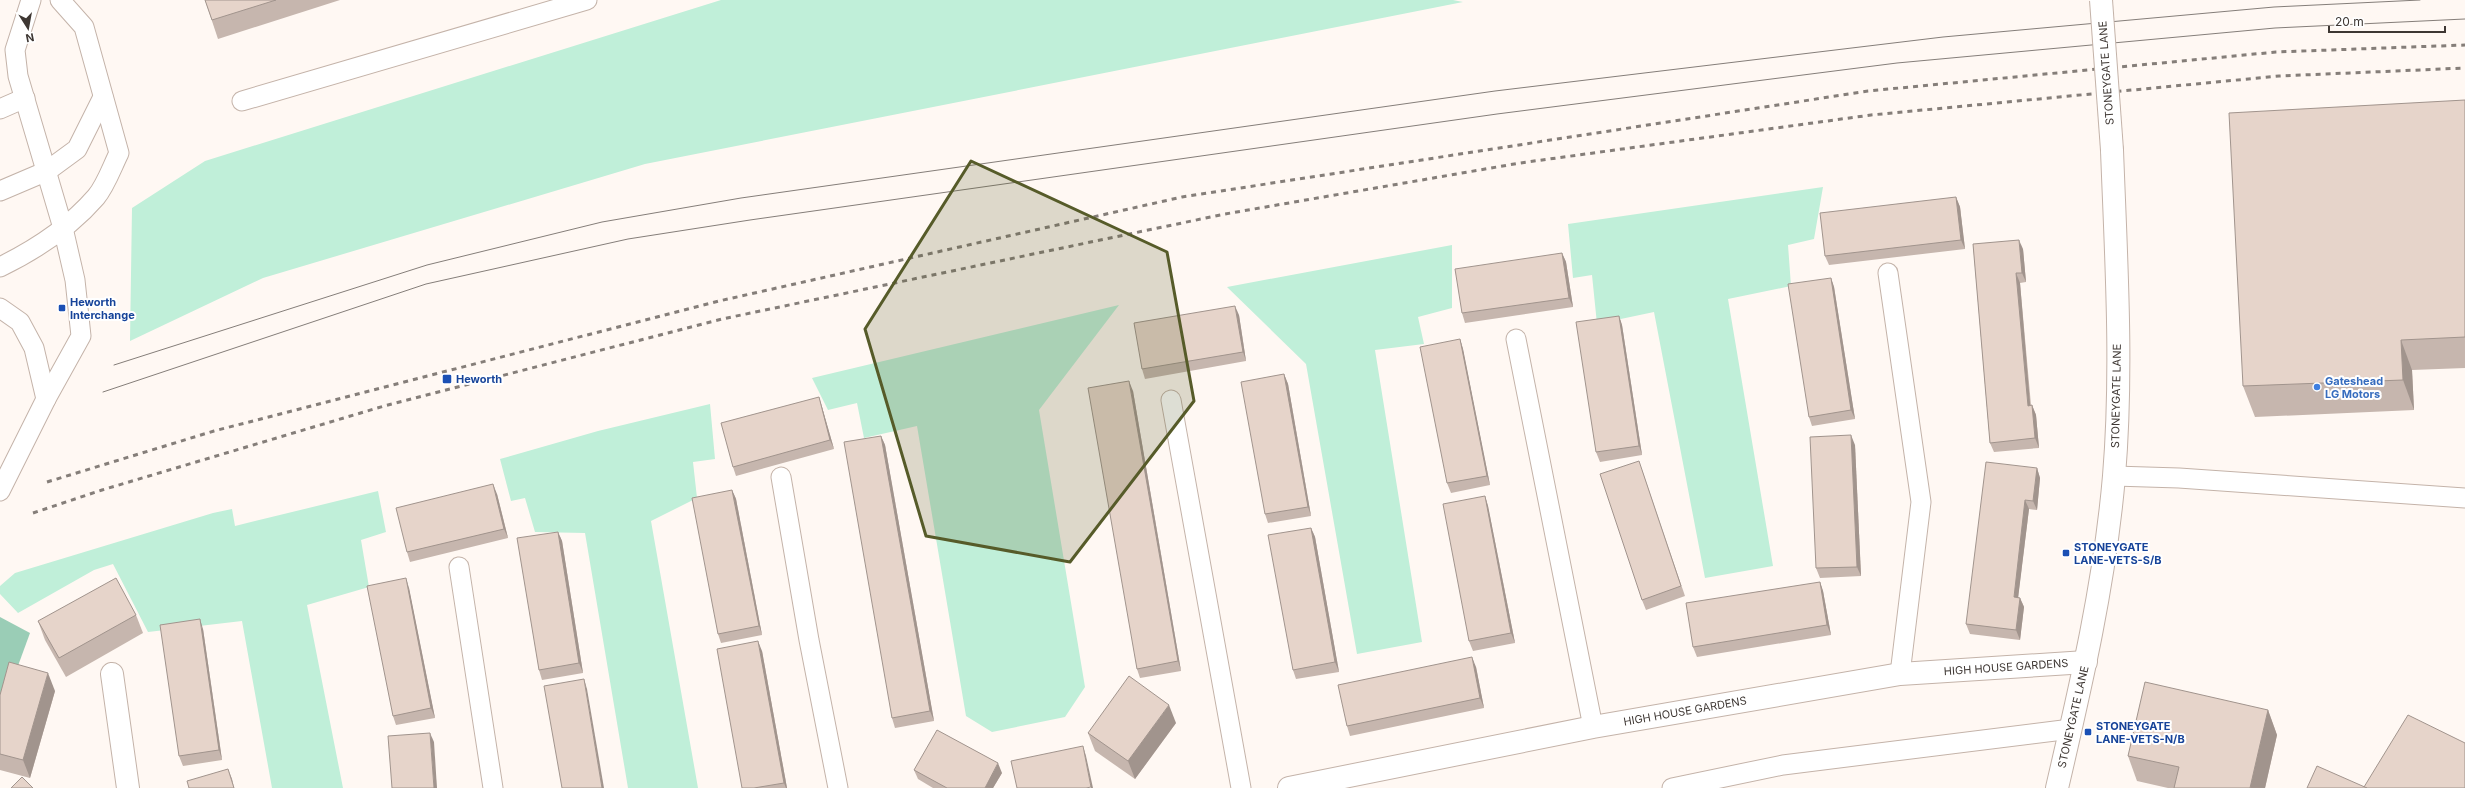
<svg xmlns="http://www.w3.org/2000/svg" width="2465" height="788" font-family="Inter,sans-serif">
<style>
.green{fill:#c0efd9}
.forest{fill:#9acdb6}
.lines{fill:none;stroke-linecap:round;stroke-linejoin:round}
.lane-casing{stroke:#c4b3a9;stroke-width:21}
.street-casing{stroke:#c4b3a9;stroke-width:24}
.secondary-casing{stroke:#c4b3a9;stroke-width:24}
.lane{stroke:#fff;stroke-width:19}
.street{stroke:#fff;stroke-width:22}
.secondary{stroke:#fff;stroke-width:22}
.tram{stroke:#857e79;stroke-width:1}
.rail{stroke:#857e79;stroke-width:3;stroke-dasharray:5 5;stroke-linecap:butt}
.secondary-bridge-casing{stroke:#c4b3a9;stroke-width:24;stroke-linecap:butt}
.secondary-bridge{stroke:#fff;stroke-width:22}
.wall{fill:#c6b6ae}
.shaded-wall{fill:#a1948d}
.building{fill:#e6d4ca;stroke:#a1948d}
.marked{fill:#565b29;fill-opacity:0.2;stroke:#565b29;stroke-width:3;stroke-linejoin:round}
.transit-dot{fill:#1a4fb4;stroke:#fff;stroke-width:1.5}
.shop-dot{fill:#3f7fe0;stroke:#fff;stroke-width:1.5}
.labels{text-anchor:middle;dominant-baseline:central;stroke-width:4;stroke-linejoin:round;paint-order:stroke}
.street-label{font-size:11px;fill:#3e3733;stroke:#fff}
.transit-label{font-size:11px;font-weight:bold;fill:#164399;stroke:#fff;text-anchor:start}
.shop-label{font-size:11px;font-weight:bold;fill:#366cbe;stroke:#fff;text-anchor:start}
</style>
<rect width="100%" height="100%" fill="#fff8f3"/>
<!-- green -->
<g class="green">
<path d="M721,0H1453L1463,2L645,164L263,278L130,341L132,208L205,161Z"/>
<path d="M1823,187L1814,239L1788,245L1791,286L1728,299L1773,566L1705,578L1654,312L1597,324L1592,275L1573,278L1568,224Z"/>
<path d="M1452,245V308L1418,317L1424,344L1375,350L1422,642L1357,654L1306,364L1227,287Z"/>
<path d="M1119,305L1039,410L1085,687L1065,717L992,732L966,716L917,426L864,438L857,403L828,410L812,378Z"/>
<path d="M710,404L715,459L693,462L697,498L651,521L698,788H628L585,533L535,532L525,498L511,501L500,459L598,431Z"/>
<path d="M378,491L386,532L361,540L369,587L307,605L343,788H272L242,621L148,632L113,564L94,570L18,613L0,594V586L15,573L213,513L232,509L235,526Z"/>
</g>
<!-- forest -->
<path class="forest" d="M0,617L30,633L0,715Z"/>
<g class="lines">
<!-- lane casing -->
<g class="lane-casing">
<g id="lane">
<path d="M242,101L587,0"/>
<path d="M0,109L25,98"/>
<path d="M0,191L47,171L77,149L103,97"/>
<path d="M0,267C35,250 70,227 96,197C106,185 112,167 119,153L84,27L60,0"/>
<path d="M1888,273L1921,502L1900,674"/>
<path d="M0,308L20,322L34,348L46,399"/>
<path d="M1516,339L1593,727"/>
<path d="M1171,400L1241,788"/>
<path d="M2114,476L2179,478L2465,498"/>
<path d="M781,477L809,640L838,788"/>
<path d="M0,491L46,399L81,336L75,280L63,228L18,76L15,50L31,0"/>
<path d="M459,567L493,788"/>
<path d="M1672,788L1783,765L2071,729"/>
</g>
</g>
<!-- street casing -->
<g class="street-casing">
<g id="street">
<path d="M112,674L128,788"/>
<path d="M1289,788L1593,727L1900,674L2086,662"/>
</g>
</g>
<!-- secondary casing -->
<g class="secondary-casing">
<path id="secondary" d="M2057,788C2081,685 2105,582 2114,476C2123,368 2116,258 2112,150"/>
</g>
<!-- lane -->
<use href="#lane" class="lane"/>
<!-- street -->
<use href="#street" class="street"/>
<!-- secondary -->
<use href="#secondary" class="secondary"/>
<!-- tram -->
<g class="tram">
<path d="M114,365L427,265L602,222L741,198L1495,91L1943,37L2274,7L2420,0"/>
<path d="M103,392L426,284L628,239L750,220L1497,114L1897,63L2275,28L2465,19"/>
</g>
<!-- rail -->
<g class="rail">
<path d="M47,482L214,431L719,301L1182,197L1868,91L2276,52L2465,45"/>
<path d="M33,513L102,490L384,406L722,319L1225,214L1520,163L1871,115L2279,76L2465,68"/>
</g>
<!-- secondary-bridge casing -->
<g class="secondary-bridge-casing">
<path id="secondary-bridge" d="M2101,0L2112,150"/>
</g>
<!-- secondary-bridge -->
<use href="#secondary-bridge" class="secondary-bridge"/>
</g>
<!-- wall -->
<g class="wall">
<path d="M205,0H340L218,39Z"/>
<path d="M2465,100V368L2412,370L2414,410L2255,417L2243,386Z"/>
<path d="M1956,197L1960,207L1965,249L1829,265L1825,256Z"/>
<path d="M1973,244L2023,249L2026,282L2020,283L2031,405H2032L2036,415L2039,448L1994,452L1990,443Z"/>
<path d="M1562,253L1566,262L1573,307L1465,323L1462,313Z"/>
<path d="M1831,278L1834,287L1855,419L1812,426L1809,417Z"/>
<path d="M1239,315L1246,361L1145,379L1142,369Z"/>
<path d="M1619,316L1622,325L1642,455L1600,462L1596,452Z"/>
<path d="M1460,339L1463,349L1490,485L1451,493L1447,483Z"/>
<path d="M1284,374L1288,384L1311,516L1268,523L1265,514Z"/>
<path d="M1133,391L1181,671L1140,678L1137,669Z"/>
<path d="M819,397L822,407L834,449L736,476L733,467Z"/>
<path d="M881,436L885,445L934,721L895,728L892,718Z"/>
<path d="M1855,445L1861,576L1820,578L1816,568Z"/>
<path d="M2037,468L2040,478L2037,510L2029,509L2018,597L2020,598L2024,607L2020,640L1970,634L1966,624Z"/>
<path d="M1642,470L1685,596L1646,610L1642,600Z"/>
<path d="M732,490L736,499L762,635L721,643L718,634Z"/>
<path d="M497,494L508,538L410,562L407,552Z"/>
<path d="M1485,496L1488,506L1515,643L1473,651L1469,641Z"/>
<path d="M1311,528L1315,537L1339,672L1296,679L1293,670Z"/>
<path d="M558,532L562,541L583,673L542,680L539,670Z"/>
<path d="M1820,582L1823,591L1831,635L1697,657L1693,647Z"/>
<path d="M409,588L435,718L396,725L393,716Z"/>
<path d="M136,615L143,633L66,677L45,640L38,621Z"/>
<path d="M203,629L222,760L183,766L179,756Z"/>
<path d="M762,651L787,788H742Z"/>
<path d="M1476,667L1484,708L1350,736L1347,726Z"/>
<path d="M55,691L30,778L0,770V695Z"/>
<path d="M2268,710L2277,735L2265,788H2168L2137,781L2128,756Z"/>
<path d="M1176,723L1135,779L1095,751L1088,733Z"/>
<path d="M914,770L1002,773L993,788H933L918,779Z"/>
</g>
<!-- shaded-wall -->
<g class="shaded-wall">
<path d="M1956,197L1960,207L1965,249L1961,240Z"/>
<path d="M2019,240L2023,249L2026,282L2022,273Z"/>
<path d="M1562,253L1566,262L1573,307L1569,298Z"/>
<path d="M2016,273L2020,283L2031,415L2028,406Z"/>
<path d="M1831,278L1834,287L1855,419L1851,410Z"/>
<path d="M1235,306L1239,315L1246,361L1243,352Z"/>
<path d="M1619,316L1622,325L1642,455L1639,446Z"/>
<path d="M1460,339L1463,349L1490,485L1487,476Z"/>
<path d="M2401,340L2412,370L2414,410L2403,380Z"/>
<path d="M1284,374L1288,384L1311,516L1308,507Z"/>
<path d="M1129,381L1133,391L1181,671L1178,661Z"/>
<path d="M819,397L822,407L834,449L830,440Z"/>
<path d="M2032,405L2036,415L2039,448L2035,438Z"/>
<path d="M1851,435L1855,445L1861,576L1857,567Z"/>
<path d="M881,436L885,445L934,721L930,711Z"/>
<path d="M2037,468L2040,478L2037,510L2033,501Z"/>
<path d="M493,484L497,494L508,538L504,529Z"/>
<path d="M732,490L736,499L762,635L759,626Z"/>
<path d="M1485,496L1488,506L1515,643L1511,633Z"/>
<path d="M2025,500L2029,509L2017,607L2014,597Z"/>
<path d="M1311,528L1315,537L1339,672L1335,662Z"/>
<path d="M558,532L562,541L583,673L579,663Z"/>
<path d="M406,578L409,588L435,718L431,708Z"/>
<path d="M1820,582L1823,591L1831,635L1827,625Z"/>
<path d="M2020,598L2024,607L2020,640L2016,630Z"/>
<path d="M200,619L203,629L222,760L219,750Z"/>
<path d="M758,641L762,651L787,788H786L784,783Z"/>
<path d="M1472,657L1476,667L1484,708L1480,698Z"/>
<path d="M48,673L55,691L30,778L23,760Z"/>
<path d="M584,679L587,689L604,788H602Z"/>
<path d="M1169,705L1176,723L1135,779L1128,761Z"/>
<path d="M2268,710L2277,735L2265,788H2250Z"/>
<path d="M430,733L434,742L437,788H434Z"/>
<path d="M1083,746L1086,756L1093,788H1091V787Z"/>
<path d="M998,763L1002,773L993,788H985Z"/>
<path d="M228,769L232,779L234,788Z"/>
</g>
<!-- building -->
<g class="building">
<path d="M205,0H276L212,20Z"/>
<path d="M2465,100V337L2401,340L2403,380L2243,386L2229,113Z"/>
<path d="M1956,197L1961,240L1825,256L1820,213Z"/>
<path d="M2019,240L2022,273H2016L2028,406L2032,405L2035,438L1990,443L1973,244Z"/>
<path d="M1562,253L1569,298L1462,313L1455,269Z"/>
<path d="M1831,278L1851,410L1809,417L1788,284Z"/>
<path d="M1235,306L1243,352L1142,369L1134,323Z"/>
<path d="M1619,316L1639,446L1596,452L1576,322Z"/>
<path d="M1460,339L1487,476L1447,483L1420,347Z"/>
<path d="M1284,374L1308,507L1265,514L1241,382Z"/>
<path d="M1129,381L1178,661L1137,669L1088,388Z"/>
<path d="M819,397L830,440L733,467L721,423Z"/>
<path d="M1851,435L1857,567L1816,568L1810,437Z"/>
<path d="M881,436L930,711L892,718L844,442Z"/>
<path d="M1639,461L1681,586L1642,600L1600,474Z"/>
<path d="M1986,462L2037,468L2033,501L2025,500L2014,597L2020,598L2016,630L1966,624Z"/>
<path d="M493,484L504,529L407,552L396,508Z"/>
<path d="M732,490L759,626L718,634L692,498Z"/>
<path d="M1485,496L1511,633L1469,641L1443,504Z"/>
<path d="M1311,528L1335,662L1293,670L1268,535Z"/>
<path d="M558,532L579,663L539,670L517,538Z"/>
<path d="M116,578L136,615L59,658L38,621Z"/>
<path d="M406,578L431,708L393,716L367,586Z"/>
<path d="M1820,582L1827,625L1693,647L1686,603Z"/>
<path d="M200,619L219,750L179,756L160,625Z"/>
<path d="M758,641L784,783L754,788H742L717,649Z"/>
<path d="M1472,657L1480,698L1347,726L1338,685Z"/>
<path d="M9,662L48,673L23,760L0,754V695Z"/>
<path d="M1129,676L1169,705L1128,761L1088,733Z"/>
<path d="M584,679L602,788H562L544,686Z"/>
<path d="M2145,682L2268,710L2250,788H2174L2179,767L2128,756Z"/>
<path d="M2408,715L2465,743V788H2367L2364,787Z"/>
<path d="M937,730L998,763L985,788H947L914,770Z"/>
<path d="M430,733L434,788H392L388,736Z"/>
<path d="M1083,746L1091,787L1086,788H1017L1011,761Z"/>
<path d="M2317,766L2367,788H2307Z"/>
<path d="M228,769L234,788H189L187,781Z"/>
<path d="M22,777L33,788H11Z"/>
</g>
<!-- marked area -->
<path class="marked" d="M971,161L1167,252L1194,401L1070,562L926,536L865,329Z"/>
<!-- markers -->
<g class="transit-dot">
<rect x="58" y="304" width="8" height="8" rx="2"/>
<rect x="442" y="374" width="10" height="10" rx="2"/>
<rect x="2062" y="549" width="8" height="8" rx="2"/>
<rect x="2084" y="728" width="8" height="8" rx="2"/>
</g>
<circle class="shop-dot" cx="2317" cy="387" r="4"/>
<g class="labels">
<!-- street labels -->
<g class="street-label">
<text transform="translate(2106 73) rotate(-94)">STONEYGATE LANE</text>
<text transform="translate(2116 396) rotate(-89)">STONEYGATE LANE</text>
<text transform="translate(2006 667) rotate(-4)">HIGH HOUSE GARDENS</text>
<text transform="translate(1685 711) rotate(-10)">HIGH HOUSE GARDENS</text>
<text transform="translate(2073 717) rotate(-77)">STONEYGATE LANE</text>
</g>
<!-- transit labels -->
<g class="transit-label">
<text x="70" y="302">Heworth<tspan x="70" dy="13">Interchange</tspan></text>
<text x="456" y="379">Heworth</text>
<text x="2074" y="547">STONEYGATE<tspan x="2074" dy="13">LANE-VETS-S/B</tspan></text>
<text x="2096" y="726">STONEYGATE<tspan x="2096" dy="13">LANE-VETS-N/B</tspan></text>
</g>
<!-- shop labels -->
<g class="shop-label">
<text x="2325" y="381">Gateshead<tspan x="2325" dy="13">LG Motors</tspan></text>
</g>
</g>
<!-- north arrow -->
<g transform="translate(28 28) rotate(169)" stroke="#ffffff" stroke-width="3" paint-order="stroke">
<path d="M0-3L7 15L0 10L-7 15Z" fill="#3e3733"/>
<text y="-6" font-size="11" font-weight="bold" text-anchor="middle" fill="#3e3733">N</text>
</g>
<!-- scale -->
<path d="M2329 26v6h116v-6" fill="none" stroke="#3e3733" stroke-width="2"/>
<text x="2335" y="26" font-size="12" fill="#3e3733" stroke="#ffffff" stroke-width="3" paint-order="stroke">20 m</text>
</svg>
